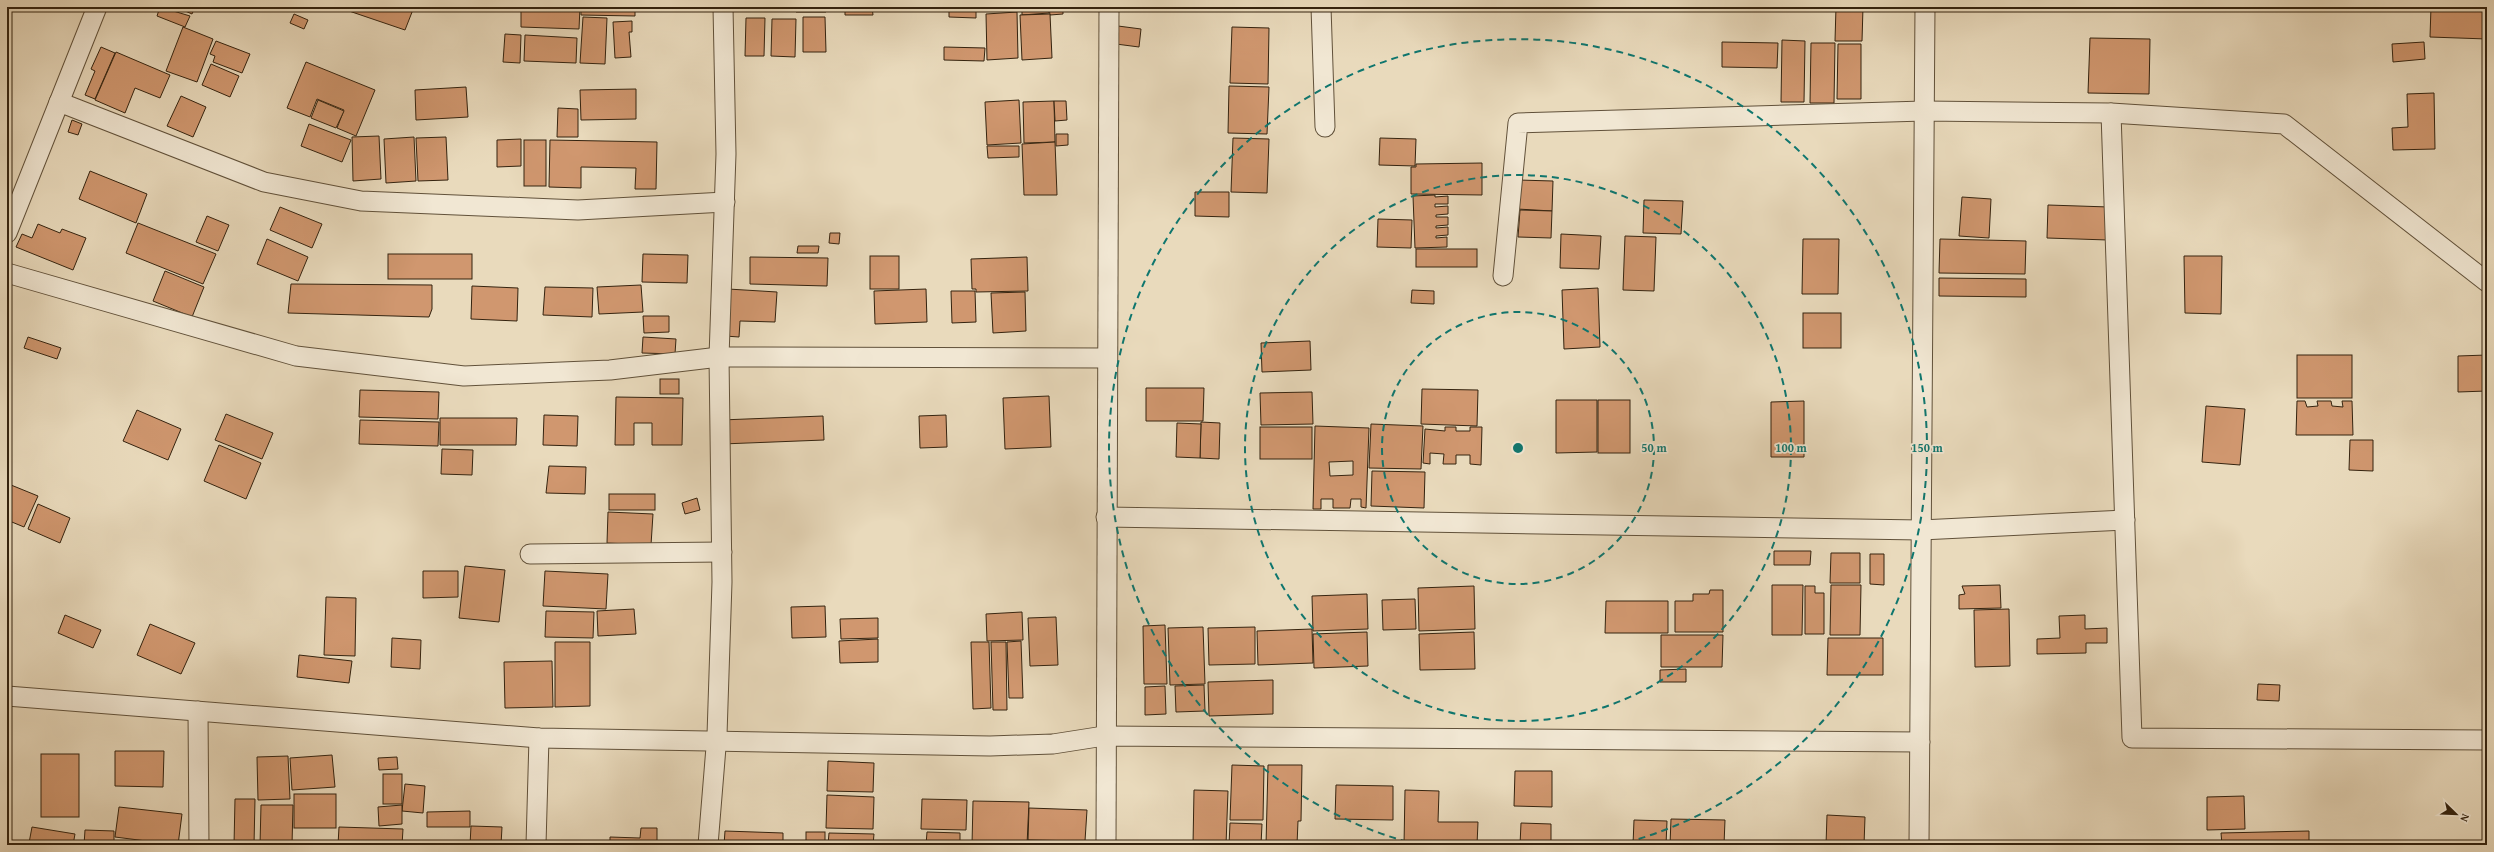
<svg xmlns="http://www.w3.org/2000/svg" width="2494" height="852" font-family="'Gentium Book Plus',serif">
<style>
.building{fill:#d0976f;stroke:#34230f;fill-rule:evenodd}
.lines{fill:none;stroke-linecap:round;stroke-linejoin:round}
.street-casing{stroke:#61513a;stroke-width:21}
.street{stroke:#f1e7d3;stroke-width:19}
.ring{fill:none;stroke:#0f766e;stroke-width:2;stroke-dasharray:7 5}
.centre{fill:#0f766e;stroke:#f1e7d3;stroke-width:2}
.ring-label{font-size:12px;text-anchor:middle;font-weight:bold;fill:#0f766e;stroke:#f1e7d3;stroke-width:3.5;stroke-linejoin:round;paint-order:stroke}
</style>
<rect width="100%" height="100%" fill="#e9dabc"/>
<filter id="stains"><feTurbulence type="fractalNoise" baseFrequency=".005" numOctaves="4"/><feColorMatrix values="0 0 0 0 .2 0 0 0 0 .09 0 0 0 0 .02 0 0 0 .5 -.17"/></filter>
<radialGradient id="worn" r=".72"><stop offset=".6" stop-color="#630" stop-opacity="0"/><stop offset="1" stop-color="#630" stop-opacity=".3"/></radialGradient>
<!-- building -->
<g class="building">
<path d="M160,7L190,16L185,27L157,16Z"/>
<path d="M176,7H195L192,14Z"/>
<path d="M351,7H414L405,30L349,11Z"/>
<path d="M521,7H580L579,29L521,27Z"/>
<path d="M581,7H635V16L581,15Z"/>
<path d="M796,7H827L826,12H796Z"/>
<path d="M845,7H872L873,15H845Z"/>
<path d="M949,7H976V18L949,17Z"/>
<path d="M1022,7H1049V13L1022,15Z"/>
<path d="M1049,7H1063V14L1050,15Z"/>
<path d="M1836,7H1863L1862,41H1835Z"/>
<path d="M2431,7L2487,10V39L2430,37Z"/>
<path d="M1017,12L1018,58L987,60L986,14Z"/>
<path d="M294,14L308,20L304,29L290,23Z"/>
<path d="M1050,14L1052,58L1022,60L1020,15Z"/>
<path d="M583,17L607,18L605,64L580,63Z"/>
<path d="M803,17H825L826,52H803Z"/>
<path d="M746,18H765L764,56H745Z"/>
<path d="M772,19H796L795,57L771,56Z"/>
<path d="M632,21V32H629L631,57L615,58L613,22Z"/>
<path d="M1118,26L1141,29L1139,47L1116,44Z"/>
<path d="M183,27L213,39L197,82L166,71Z"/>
<path d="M1232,27L1269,28L1268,84L1230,83Z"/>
<path d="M505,34L521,35L520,63L503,62Z"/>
<path d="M525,35L577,38L576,63L524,61Z"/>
<path d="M2090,38L2150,39L2149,94L2088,93Z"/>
<path d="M1782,40L1805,41L1804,102H1781Z"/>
<path d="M216,41L250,54L242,73L213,62L215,56L210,54Z"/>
<path d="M1722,42L1778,43L1777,68L1722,67Z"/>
<path d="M2424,42L2425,59L2393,62L2392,44Z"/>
<path d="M1811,43H1835L1834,103H1810Z"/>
<path d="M1838,44H1861V99H1837Z"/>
<path d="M101,47L115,53L95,99L85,95L95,71L91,69Z"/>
<path d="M944,47L985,48L984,61L944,60Z"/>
<path d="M116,52L170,75L160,98L135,88L125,113L95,100Z"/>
<path d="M306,62L375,90L356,136L337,128L344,110L317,99L310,117L287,108Z"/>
<path d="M211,64L239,76L230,97L202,85Z"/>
<path d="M1229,86L1269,87L1267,134L1228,133Z"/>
<path d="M466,87L468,117L416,120L415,90Z"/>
<path d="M636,89V119L581,120L580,90Z"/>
<path d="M2434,93L2435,149L2393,150L2392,128L2408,127L2407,94Z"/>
<path d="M181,96L206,107L193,137L167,126Z"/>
<path d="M318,100L344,111L336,128L311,118Z"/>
<path d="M1019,100L1021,143L987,145L985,102Z"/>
<path d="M1054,101L1055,142L1024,143L1023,102Z"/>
<path d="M1054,101H1066L1067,120L1055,121Z"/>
<path d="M558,108L578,109V137H557Z"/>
<path d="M72,120L82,124L78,135L68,132Z"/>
<path d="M309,124L351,140L342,162L301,146Z"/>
<path d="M1056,134H1068V145L1056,146Z"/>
<path d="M379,136L381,179L353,181L352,137Z"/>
<path d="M414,137L416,181L386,183L384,139Z"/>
<path d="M446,137L448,180L418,181L416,138Z"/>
<path d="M1233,138L1269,139L1267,193L1231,192Z"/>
<path d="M1380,138L1416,139L1415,166L1379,165Z"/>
<path d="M521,139V166L497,167V140Z"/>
<rect x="524" y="140" width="22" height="46"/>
<path d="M550,140L657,142L656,189H635L636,168L581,167V188L549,187Z"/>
<path d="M1055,142L1057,195H1024L1022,144Z"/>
<path d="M987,146H1019V157L988,158Z"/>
<path d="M1482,163V195L1411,194V167H1416V164Z"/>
<path d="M90,171L147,194L136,223L79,199Z"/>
<path d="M1518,180L1553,181L1552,211L1517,209Z"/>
<path d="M1195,192H1229V217L1195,216Z"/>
<path d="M1435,195V197L1448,196V204H1435V207L1448,206V214L1436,215V217H1448V225L1436,226V228L1448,227V235L1436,236V238L1447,237V247L1415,248L1413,196Z"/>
<path d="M1962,197L1991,199L1989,238L1959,236Z"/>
<path d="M1644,200L1683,201L1681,234L1643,233Z"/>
<path d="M2048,205L2109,207L2108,240L2047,238Z"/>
<path d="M280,207L322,224L312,248L270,230Z"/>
<path d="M1520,210L1552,211L1551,238L1518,237Z"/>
<path d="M207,216L229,225L218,251L196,242Z"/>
<path d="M1378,219L1412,220L1411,248L1377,247Z"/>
<path d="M138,223L216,254L203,284L126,253Z"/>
<path d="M38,224L60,233L62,229L86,238L73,270L16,247L22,234L32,238Z"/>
<path d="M830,233H840L839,244L829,243Z"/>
<path d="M1561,234L1601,236L1599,269L1560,268Z"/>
<path d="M1625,236L1656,237L1654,291L1623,290Z"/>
<path d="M267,239L308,257L298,281L257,264Z"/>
<path d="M1803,239H1839L1838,294H1802Z"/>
<path d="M1940,239L2026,241L2025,274L1939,273Z"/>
<path d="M798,246H819L818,253H797Z"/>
<rect x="1416" y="249" width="61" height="18"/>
<rect x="388" y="254" width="84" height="25"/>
<path d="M643,254L688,255L687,283L642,282Z"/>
<rect x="870" y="256" width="29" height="33"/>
<path d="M2184,256H2222L2221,314L2185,313Z"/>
<path d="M750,257L828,258L827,286L750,284Z"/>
<path d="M1027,257L1028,291L976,292V289H972L971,259Z"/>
<path d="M165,271L204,287L192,317L153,301Z"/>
<path d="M1939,278L2026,279V297L1939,296Z"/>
<path d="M291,284L432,285V309L429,317L288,313Z"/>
<path d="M641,285L643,312L599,314L597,287Z"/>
<path d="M472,286L518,288L517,321L471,319Z"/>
<path d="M545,287L593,288L592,317L543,315Z"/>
<path d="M1598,288L1600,347L1564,349L1562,290Z"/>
<path d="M728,289L777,292L775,322L740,321L739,337L725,336Z"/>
<path d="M926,289L927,322L875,324L874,291Z"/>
<path d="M1412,290L1434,291V304L1411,303Z"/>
<path d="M951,291H975L976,322L952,323Z"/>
<path d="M1025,292L1026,331L993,333L991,293Z"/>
<rect x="1803" y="313" width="38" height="35"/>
<path d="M643,316H669V332L644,333Z"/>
<path d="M28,337L61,348L57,359L24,348Z"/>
<path d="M643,337L676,339L675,354L642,353Z"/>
<path d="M1310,341L1311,370L1262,372L1261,343Z"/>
<rect x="2297" y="355" width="55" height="43"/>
<path d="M2487,355V391L2458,392V356Z"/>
<rect x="660" y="379" width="19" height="15"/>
<path d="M1146,388H1204L1203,421H1146Z"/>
<path d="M1422,389L1478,390L1477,426L1421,424Z"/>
<path d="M360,390L439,392L438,419L359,417Z"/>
<path d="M1312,392L1313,424L1261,425L1260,393Z"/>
<path d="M1049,396L1051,447L1005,449L1003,398Z"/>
<path d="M616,397L683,398L682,445H652V423H634V445H615Z"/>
<path d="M1556,400H1597V452L1556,453Z"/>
<rect x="1598" y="400" width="32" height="53"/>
<path d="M1804,401V457H1771V402Z"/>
<path d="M2297,401H2305L2307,407L2318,406L2317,401H2331L2332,406L2343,407L2342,401H2352L2353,435H2296Z"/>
<path d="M2206,406L2245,409L2240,465L2202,462Z"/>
<path d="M137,410L181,429L168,460L123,441Z"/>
<path d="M226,414L273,433L262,459L215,440Z"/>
<path d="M544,415L578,416L577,446L543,445Z"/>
<path d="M946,415L947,447L920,448L919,416Z"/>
<path d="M823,416L824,440L722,444L721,420Z"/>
<path d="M440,418H517L516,445H440Z"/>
<path d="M360,420L439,422L438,446L359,444Z"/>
<path d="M1201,422L1220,423L1219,459L1200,458Z"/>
<path d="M1177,423L1201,424L1200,458L1176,457Z"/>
<path d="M1371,424L1423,426L1421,469L1369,468Z"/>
<path d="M1315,426L1369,428L1366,508L1361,507V499H1351L1350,508H1333V499H1321V509H1313ZM1353,461V475L1330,476L1329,462Z"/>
<rect x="1260" y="427" width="52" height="32"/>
<path d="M1445,427H1456V431H1470V427H1482L1481,465L1470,464V455H1456V464H1443L1444,454L1430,453V464L1423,463L1425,429L1445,431Z"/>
<path d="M2350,440H2373V471L2349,470Z"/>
<path d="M219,445L261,463L246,499L204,481Z"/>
<path d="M442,449L473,450L472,475L441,474Z"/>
<path d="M549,466L586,467L585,494L546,493Z"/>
<path d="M1372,471L1425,472L1424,508L1371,506Z"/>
<rect x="2484" y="479" width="3" height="42"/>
<path d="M11,485L38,496L24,527L7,520V495Z"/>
<rect x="609" y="494" width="46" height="16"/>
<path d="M697,498L700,510L685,514L682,503Z"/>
<path d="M38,504L70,518L60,543L28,529Z"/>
<path d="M608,512L653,514L651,545L607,543Z"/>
<path d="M1774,551H1811L1810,565H1774Z"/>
<path d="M1831,553H1860V583H1830Z"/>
<path d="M1870,554H1884V585L1870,584Z"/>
<path d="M465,566L505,570L499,622L459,618Z"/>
<path d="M423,571H458V597L423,598Z"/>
<path d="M545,571L608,574L606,609L543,606Z"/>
<path d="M1772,585H1803L1802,635H1772Z"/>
<path d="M1831,585H1861L1860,635H1830Z"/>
<path d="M2000,585L2001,608L1959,609V595L1965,594L1962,586Z"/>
<path d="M1474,586L1475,629L1419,631L1418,588Z"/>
<path d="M1805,586H1815V593H1824V634H1805Z"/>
<path d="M1710,590H1723V632H1675V601H1693V594H1709Z"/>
<path d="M1367,594L1368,629L1313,631L1312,596Z"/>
<path d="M326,597L356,598L355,656L324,655Z"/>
<path d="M1415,599L1416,629L1383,630L1382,600Z"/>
<path d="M1606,601H1668V633H1605Z"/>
<path d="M825,606L826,637L792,638L791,607Z"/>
<path d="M634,609L636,634L598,636L597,611Z"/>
<path d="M2009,609L2010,666L1975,667L1974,610Z"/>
<path d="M546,611L594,612L593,638L545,637Z"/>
<path d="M1022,612L1023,640L987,641L986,614Z"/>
<path d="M65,615L101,630L93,648L58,633Z"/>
<path d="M2085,615V629L2107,628V643H2086V653L2037,654V639L2060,638L2059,616Z"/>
<path d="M1056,617L1058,665L1030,666L1028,618Z"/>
<path d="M878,618V638L841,639L840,619Z"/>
<path d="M150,624L195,643L181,674L137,655Z"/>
<path d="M1165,625L1167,684H1144L1143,626Z"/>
<path d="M1203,627L1205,684L1170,685L1168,628Z"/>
<path d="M1255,627V664L1209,665L1208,628Z"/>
<path d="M1312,629L1313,663L1258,665L1257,631Z"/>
<path d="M1367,632L1368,666L1314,668L1313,634Z"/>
<path d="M1474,632L1475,669L1420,670L1419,634Z"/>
<path d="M1661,635H1723L1722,667H1661Z"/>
<path d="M392,638L421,640L420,669L391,667Z"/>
<path d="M1828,638H1883V675H1827Z"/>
<path d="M878,639V662L840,663L839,641Z"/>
<path d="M1021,641L1023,698H1009L1007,642Z"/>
<path d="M555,642H590V706L555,707Z"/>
<path d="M971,642H989L991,708L973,709Z"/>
<path d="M991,642H1006L1007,710H993Z"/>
<path d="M299,655L352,661L349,683L297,677Z"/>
<path d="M552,661L553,707L505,708L504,662Z"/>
<path d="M1686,669V682H1660V670Z"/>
<path d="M1273,680V714L1209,716L1208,682Z"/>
<path d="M2258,684L2280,685L2279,701L2257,700Z"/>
<path d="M1204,685L1205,711L1176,712L1175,686Z"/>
<path d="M1165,686L1166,714L1145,715V687Z"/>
<path d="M115,751H164L163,787L115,786Z"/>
<rect x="41" y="754" width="38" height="63"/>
<path d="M332,755L335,787L292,790L290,758Z"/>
<path d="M288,756L290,799L258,800L257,757Z"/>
<path d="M397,757L398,769L379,770L378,758Z"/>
<path d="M828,761L874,763L873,792L827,791Z"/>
<path d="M1232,765L1264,766L1263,820H1230Z"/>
<path d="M1268,765H1302L1301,821H1298L1297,845H1266Z"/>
<path d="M1515,771H1552V807L1514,806Z"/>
<rect x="383" y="774" width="19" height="30"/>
<path d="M405,784L425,786L423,813L402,811Z"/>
<path d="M1336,785L1393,786V820L1335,819Z"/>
<path d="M1194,790L1228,791L1226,845H1193Z"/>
<path d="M1405,790L1439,791L1438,822H1478L1477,845H1404Z"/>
<rect x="294" y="794" width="42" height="34"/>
<path d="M827,795L874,797L873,829L826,828Z"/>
<path d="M2244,796L2245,829L2207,830V797Z"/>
<path d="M235,799H255L254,845H234Z"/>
<path d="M922,799L967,800L966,830L921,829Z"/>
<path d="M973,801L1029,802L1027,845H972Z"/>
<path d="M261,805H293L292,845H260Z"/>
<path d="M402,805V824L379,826L378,807Z"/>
<path d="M119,807L182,814L178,845L115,837Z"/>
<path d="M1029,808L1087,810L1085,841L1028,840Z"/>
<path d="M470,811V827H427V812Z"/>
<path d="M1827,815L1865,817L1864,845H1826Z"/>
<path d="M1671,819L1725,820L1724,845H1670Z"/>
<path d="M1634,820L1667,821L1666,845H1633Z"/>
<path d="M1230,823L1262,824L1261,845H1229Z"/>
<path d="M1521,823L1551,824V845H1520Z"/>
<path d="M471,826L502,827L501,845H470Z"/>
<path d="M32,827L75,834L73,845L29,843Z"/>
<path d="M339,827L403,829L402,845H338Z"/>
<path d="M641,828H657V845H610V837L640,838Z"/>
<path d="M85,830L114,831V845H84Z"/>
<path d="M725,831L783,833V845H724Z"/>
<path d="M2309,831V845H2222L2221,833Z"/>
<rect x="806" y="832" width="19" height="13"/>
<path d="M927,832L960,833V845H926Z"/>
<path d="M829,833L874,834L873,845H828Z"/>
</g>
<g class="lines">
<!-- street casing -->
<g class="street-casing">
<g id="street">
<path d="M1321,7L1325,127"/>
<path d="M59,102L264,182L361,201L578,210L725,202"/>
<path d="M2111,113L2132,738L2487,740"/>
<path d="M7,233L97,7"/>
<path d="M7,273L296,356L464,376L610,370L719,357L1107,358"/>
<path d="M1503,276L1518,123L1924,111L2111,113L2284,124L2487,282"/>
<path d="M1106,517L1921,530L2125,520"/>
<path d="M530,554L722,552"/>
<path d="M7,696L539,738L990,746L1053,744L1104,736L1920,742"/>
<path d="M198,711L199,845"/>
<path d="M536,845L539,738"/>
<path d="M708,845L717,735L722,582L719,357L726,154L723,7"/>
<path d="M1106,845L1109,7"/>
<path d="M1919,845L1925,7"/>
</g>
</g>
<!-- street -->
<use href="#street" class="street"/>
</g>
<!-- distance rings -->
<g class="ring">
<circle cx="1518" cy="448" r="136"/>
<circle cx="1518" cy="448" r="273"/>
<path d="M1419 845A409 409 0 1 1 1617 845"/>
</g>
<circle cx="1518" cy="448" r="6" class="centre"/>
<g class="ring-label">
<text x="1654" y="452">50 m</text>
<text x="1791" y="452">100 m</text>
<text x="1927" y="452">150 m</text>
</g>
<!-- margin -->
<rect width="2494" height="852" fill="none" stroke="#e9dabc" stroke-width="24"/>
<rect x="8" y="8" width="2478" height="836" fill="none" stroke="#34230f" stroke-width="2"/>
<rect x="12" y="12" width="2470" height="828" fill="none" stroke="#34230f"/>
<!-- north arrow -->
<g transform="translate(2456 814) rotate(113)" stroke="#f1e7d3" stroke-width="3" paint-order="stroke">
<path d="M0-3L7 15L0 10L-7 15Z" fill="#34230f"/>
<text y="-6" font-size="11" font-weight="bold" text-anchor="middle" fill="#34230f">N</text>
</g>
<rect width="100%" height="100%" filter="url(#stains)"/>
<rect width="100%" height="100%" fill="url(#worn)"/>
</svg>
